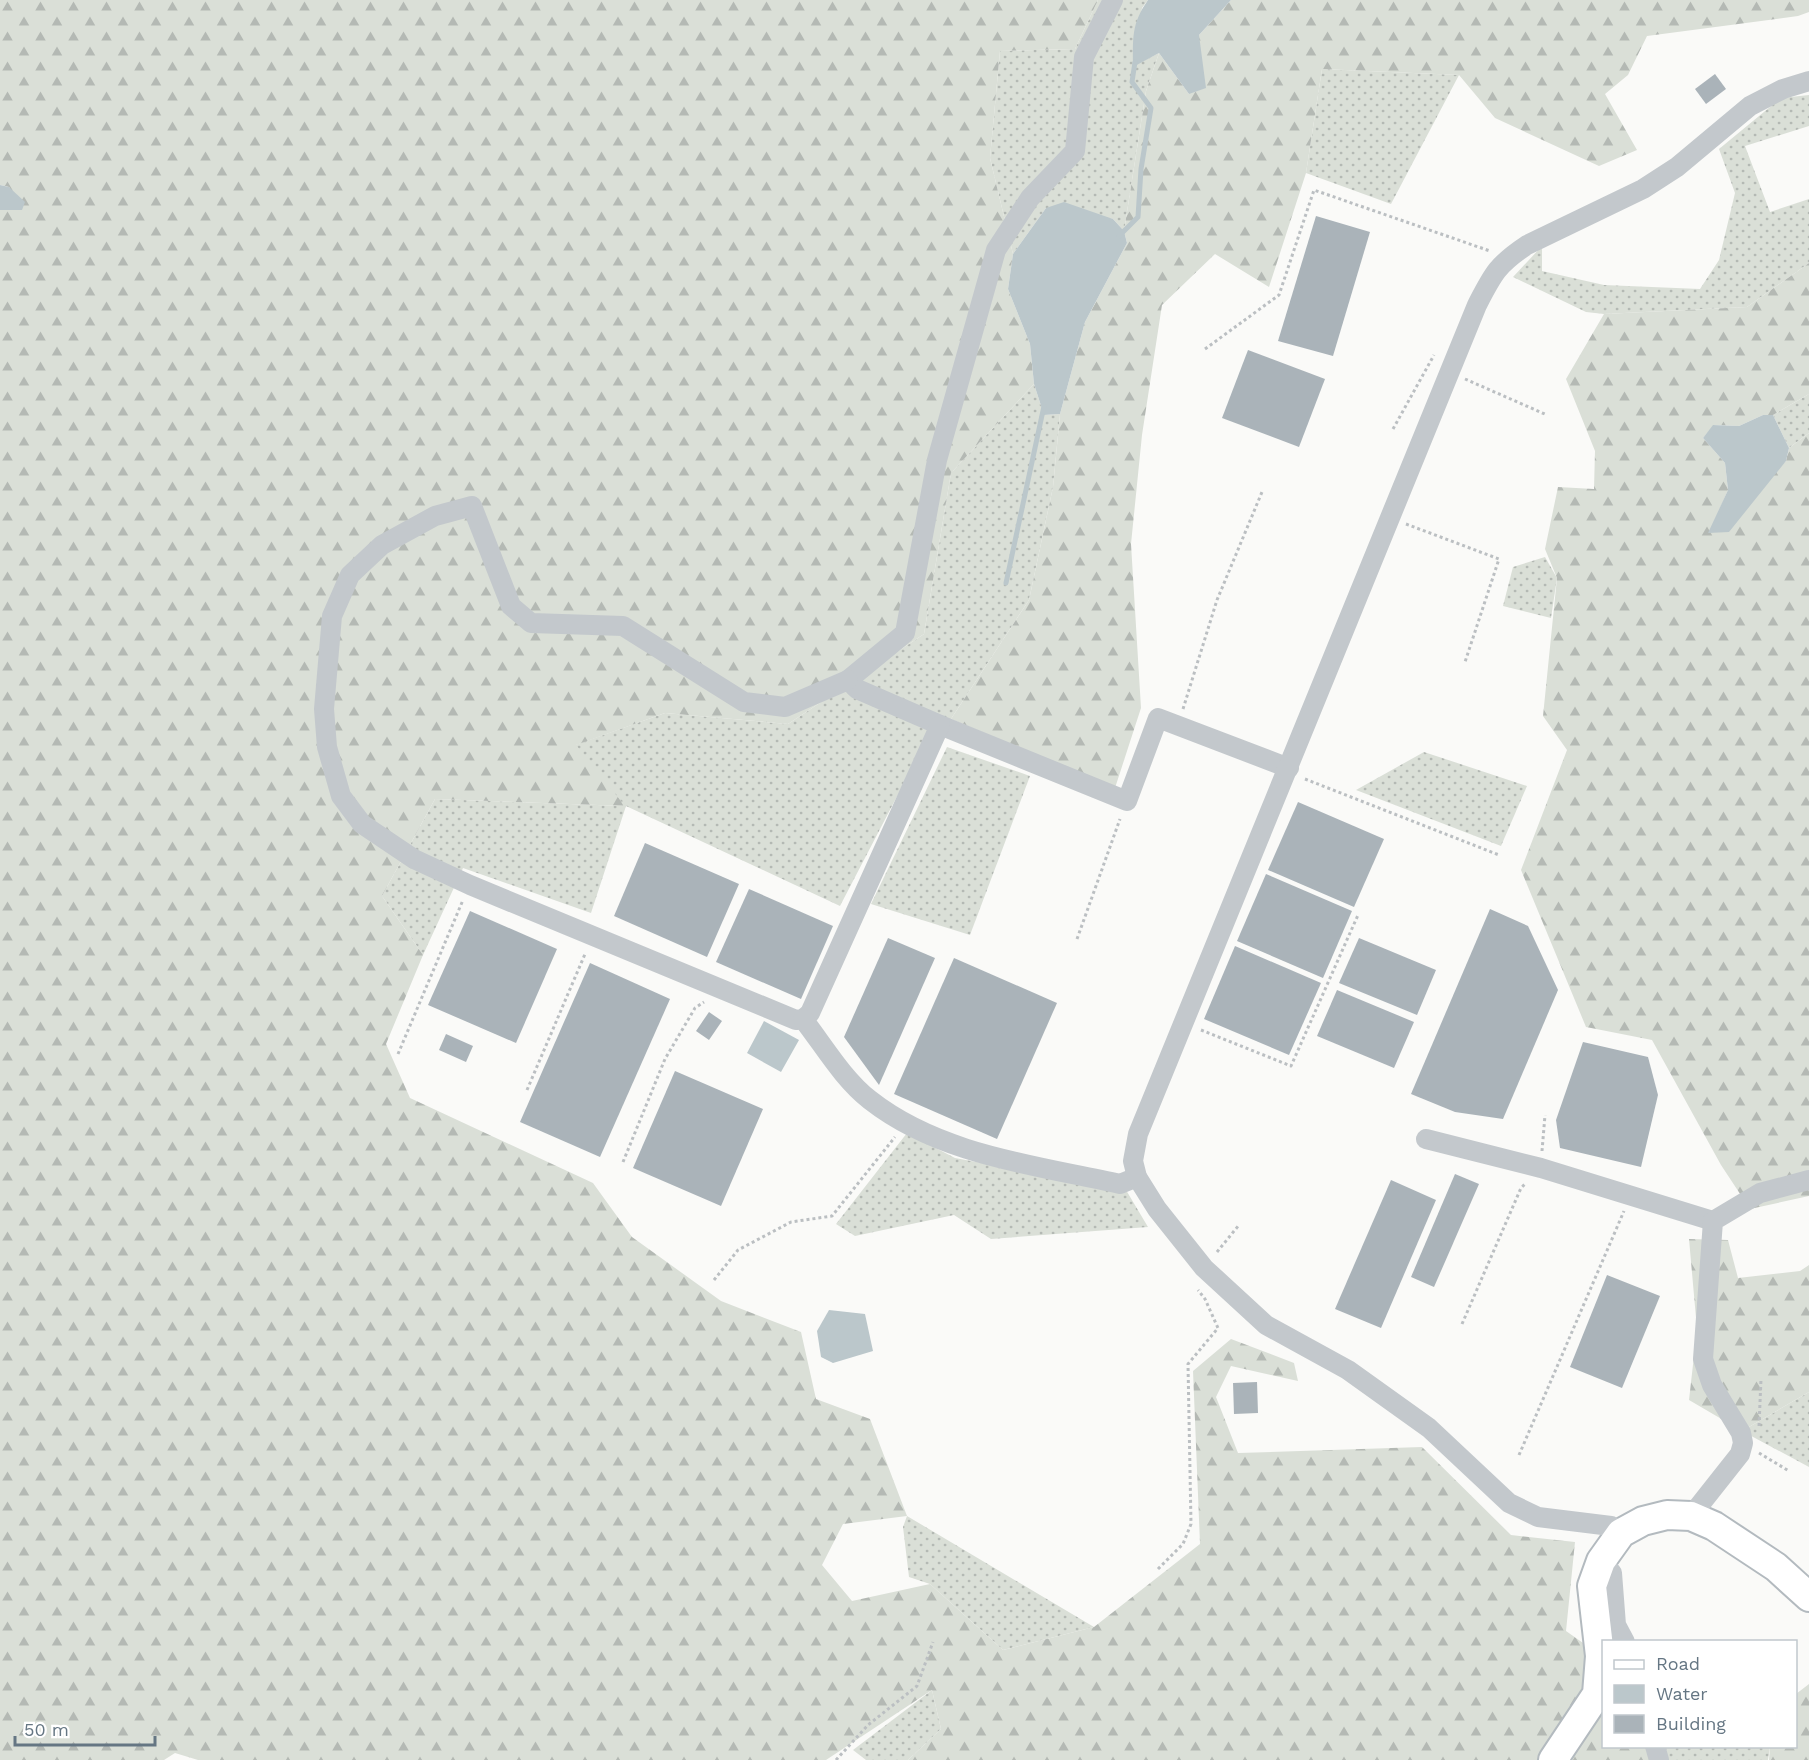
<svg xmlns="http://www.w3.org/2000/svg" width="1809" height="1760" font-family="'Work Sans',sans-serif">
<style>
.grass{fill:url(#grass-dots)}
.forest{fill:url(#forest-firs)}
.water{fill:#bbc7cb}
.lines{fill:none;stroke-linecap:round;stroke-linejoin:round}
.stream{stroke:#bbc7cb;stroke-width:5}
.building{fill:#aab3b9}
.secondary-casing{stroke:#b3babf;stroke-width:32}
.path{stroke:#bbbfc2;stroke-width:3;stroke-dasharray:3 3;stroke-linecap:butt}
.street{stroke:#c3c8cc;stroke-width:20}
.secondary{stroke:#fff;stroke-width:28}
</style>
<defs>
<pattern id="grass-dots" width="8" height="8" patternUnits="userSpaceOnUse" patternTransform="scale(1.5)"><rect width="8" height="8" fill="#dadfd7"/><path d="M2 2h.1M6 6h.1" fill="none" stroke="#b4b9b4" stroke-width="1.8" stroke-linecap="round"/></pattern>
<pattern id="forest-firs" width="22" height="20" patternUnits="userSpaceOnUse" patternTransform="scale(1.5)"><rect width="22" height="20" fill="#dadfd7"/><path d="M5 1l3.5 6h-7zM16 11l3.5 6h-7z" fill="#b4b9b4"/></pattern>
</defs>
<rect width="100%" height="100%" fill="#fafaf8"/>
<!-- grass -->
<g class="grass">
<path d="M1098,0H1148L1142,8L1133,66L1159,53L1146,91L1124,231L1113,219L1046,208L1013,254L990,158L1000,51L1075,49Z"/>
<path d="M1322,69L1459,75L1391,204L1306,173Z"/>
<path d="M1809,95V126L1745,146L1770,212L1809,199V263L1747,307L1604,314L1586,312L1513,277L1542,246V271L1604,285L1700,289L1719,260L1735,193L1719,149L1781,98Z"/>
<path d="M1034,384L1044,415L1060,414L1053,487L1029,600L951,719L931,731L840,906L626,806L591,913L463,868L423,955L382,896L435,799L624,806L575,745L665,713L788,724L924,634L951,473Z"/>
<path d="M1809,394V433L1789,448L1773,415Z"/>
<path d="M1545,557L1557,578L1551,618L1503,606L1513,567Z"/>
<path d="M947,747L1030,776L970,935L871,904Z"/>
<path d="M1424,752L1527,786L1501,846L1356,790Z"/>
<path d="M907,1133L955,1158L1126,1190L1148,1227L991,1239L954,1215L855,1236L836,1224Z"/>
<path d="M1809,1392V1467L1742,1431Z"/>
<path d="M907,1516L1094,1627L1003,1650L930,1584L909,1577L903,1527Z"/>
<path d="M932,1690L941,1729L908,1760H866L853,1750Z"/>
<path d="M1658,1747H1770L1768,1760H1663Z"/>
</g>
<!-- forest -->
<g class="forest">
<path d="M0,0H1098L1075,49L1000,51L990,158L1013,254L1008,289L1030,344L1034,384L951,473L924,634L788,724L665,713L576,745L625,806L435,799L382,896L423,955L386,1044L410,1098L593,1183L632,1237L721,1301L801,1332L816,1399L870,1419L907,1516L843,1524L822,1565L852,1601L930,1584L1003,1650L1094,1627L1200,1544L1193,1371L1231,1339L1294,1363L1298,1381L1231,1366L1216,1397L1238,1453L1422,1447L1511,1535L1575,1542L1566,1631L1603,1657L1604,1746L1658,1747L1663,1760H908L941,1729L932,1690L826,1760H198L175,1753L164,1760H0V210H22L9,187L0,185Z"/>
<path d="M1231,0H1809V12L1798,16L1647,36L1628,75L1605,94L1637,150L1599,166L1495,118L1459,75L1322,69L1306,173L1269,287L1215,254L1162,305L1142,435L1131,544L1141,708L1115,788L951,719L1029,600L1053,487L1060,414L1085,322L1127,243L1124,231L1146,91L1159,53L1189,94L1199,35Z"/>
<path d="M1809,263V394L1773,415H1763L1739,426L1714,425L1703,438L1725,463L1728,490L1709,533L1786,461L1789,448L1809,433V1196L1750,1209L1721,1165L1652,1040L1586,1027L1521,870L1567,750L1543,716L1557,578L1545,549L1558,487L1594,489L1595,451L1566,379L1604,314L1747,307Z"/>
<path d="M1689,1239L1728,1240L1738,1278L1800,1271L1809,1265V1392L1742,1431L1689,1400L1697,1329Z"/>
<path d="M1809,1684V1760H1769L1770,1747L1796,1746V1694Z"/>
</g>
<!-- water -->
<g class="water">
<path d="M1148,0H1231L1199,35L1206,88L1189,94L1159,53L1133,67C1133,39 1131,24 1148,0Z"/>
<path d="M0,185L9,187L25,202L22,210H0Z"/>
<path d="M1064,202L1113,219L1124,231L1127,243L1085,322L1060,414L1044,415L1034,384L1030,344L1008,289L1013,254L1046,208Z"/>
<path d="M1763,415H1773L1789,448L1786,461L1729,532L1708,533L1728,490L1725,463L1703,438L1713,425L1739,426Z"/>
<path d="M764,1021L799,1040L781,1072L747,1053Z"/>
<path d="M829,1310L865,1314L873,1351L833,1363L821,1357L817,1331Z"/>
</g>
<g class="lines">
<!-- stream -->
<g class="stream">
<path d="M1119,236L1138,217L1141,169L1151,108L1132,82L1135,62"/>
<path d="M1006,583L1044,406"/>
</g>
</g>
<!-- building -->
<g class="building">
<path d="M1715,74L1726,89L1706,104L1695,89Z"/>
<path d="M1316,216L1370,232L1333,356L1278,341Z"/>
<path d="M1248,350L1325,379L1299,447L1222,418Z"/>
<path d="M1298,802L1384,839L1354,907L1268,870Z"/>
<path d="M645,843L739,884L707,957L614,916Z"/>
<path d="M1266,874L1352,911L1323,978L1237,941Z"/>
<path d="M749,889L833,926L801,999L716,962Z"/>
<path d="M1490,909L1528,926L1558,990L1503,1119L1455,1112L1411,1094Z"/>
<path d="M470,911L557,949L516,1043L428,1005Z"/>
<path d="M888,938L935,958L879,1085L844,1037Z"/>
<path d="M1359,938L1436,970L1417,1015L1339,983Z"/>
<path d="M1235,946L1321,983L1289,1055L1204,1019Z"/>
<path d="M954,958L1057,1003L997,1139L894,1094Z"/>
<path d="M590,963L670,999L600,1157L520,1122Z"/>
<path d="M1337,990L1414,1022L1394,1068L1317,1036Z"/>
<path d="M709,1012L722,1021L709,1040L696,1031Z"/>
<path d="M446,1034L473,1046L466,1062L439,1050Z"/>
<path d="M1583,1042L1648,1057L1658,1095L1641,1167L1560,1148L1556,1120Z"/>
<path d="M675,1071L763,1109L721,1206L633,1168Z"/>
<path d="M1455,1174L1479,1184L1434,1287L1411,1277Z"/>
<path d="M1391,1180L1436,1200L1381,1328L1335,1309Z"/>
<path d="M1607,1275L1660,1296L1622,1388L1570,1367Z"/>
<path d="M1257,1382L1258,1413L1234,1414L1233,1383Z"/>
</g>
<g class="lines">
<!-- secondary casing -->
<g class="secondary-casing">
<path id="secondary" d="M1553,1760L1597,1694L1600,1656L1592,1586L1601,1561L1621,1533L1643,1521L1667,1515L1691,1516L1714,1526L1776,1567L1809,1597"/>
</g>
<!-- path -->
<g class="path">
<path d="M1205,349L1279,295L1314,190L1490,251"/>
<path d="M1465,379L1547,415"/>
<path d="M1393,429L1434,355"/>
<path d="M1406,524L1499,559L1465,662"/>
<path d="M1183,709L1217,600L1262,492"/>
<path d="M1305,779L1499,855"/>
<path d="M1077,939L1120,819"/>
<path d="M1201,1030L1291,1066L1358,915"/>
<path d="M398,1054L463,900"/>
<path d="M527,1090L585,954"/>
<path d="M1542,1151L1545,1115"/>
<path d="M623,1162L665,1059L695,1008L704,1002"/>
<path d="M1217,1252L1239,1225"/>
<path d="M714,1280L738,1250L791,1222L832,1216L895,1137"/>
<path d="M1462,1324L1521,1188L1525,1184"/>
<path d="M1759,1426L1761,1379"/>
<path d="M1759,1453L1789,1471"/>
<path d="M1519,1455L1624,1211"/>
<path d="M1158,1569L1183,1544L1191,1524L1188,1364L1218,1328L1205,1299L1198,1290"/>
<path d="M836,1760L868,1725L917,1686L933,1642"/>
</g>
<!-- street -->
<g class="street">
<path d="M1113,0L1084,57L1075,151L1030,198L996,250L937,460L905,633L848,680L857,689L940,725L1127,801L1158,718L1289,768"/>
<path d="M848,680L785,707L744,702L623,626L531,623L511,606L472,506L435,516L382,545L350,575L332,616L324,709L327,747L341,796L362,824L414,859L470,885L796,1020L803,1019L810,1013L940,725"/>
<path d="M803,1019C824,1046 843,1079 870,1100C940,1155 1035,1165 1120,1184L1137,1177"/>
<path d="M1426,1139L1541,1168L1713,1221"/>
<path d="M1691,1516L1740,1454L1743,1443L1741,1433L1712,1385L1703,1359L1713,1221L1760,1193L1809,1180"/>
<path d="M1621,1533L1611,1526L1538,1517L1509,1503L1429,1428L1348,1370L1266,1325L1204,1268L1157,1209L1137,1177L1133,1161L1138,1134L1477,305C1493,274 1497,265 1527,245L1643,189L1677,167L1750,106L1783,89L1809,81"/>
<path d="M1601,1561L1612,1573L1616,1625L1625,1642"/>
<path d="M1655,1746L1659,1760"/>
</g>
<!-- secondary -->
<use href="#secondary" class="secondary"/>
</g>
<!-- legend -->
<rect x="1602" y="1640" width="195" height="108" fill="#ffffff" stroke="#c1c8cd" stroke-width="1.5"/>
<rect x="1614" y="1660" width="30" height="9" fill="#ffffff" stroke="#c1c8cd" stroke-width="1.5"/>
<text x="1656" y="1670" font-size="18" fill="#657683">Road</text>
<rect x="1614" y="1685" width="30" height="18" fill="#bbc7cb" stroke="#c1c8cd" stroke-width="1.5"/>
<text x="1656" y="1700" font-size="18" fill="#657683">Water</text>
<rect x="1614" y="1715" width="30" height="18" fill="#aab3b9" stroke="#c1c8cd" stroke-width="1.5"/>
<text x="1656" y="1730" font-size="18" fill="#657683">Building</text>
<!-- scale -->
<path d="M15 1736v9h140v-9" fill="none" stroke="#657683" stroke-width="3"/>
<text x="24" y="1736" font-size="18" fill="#657683" stroke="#ffffff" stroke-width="4.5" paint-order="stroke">50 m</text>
</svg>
